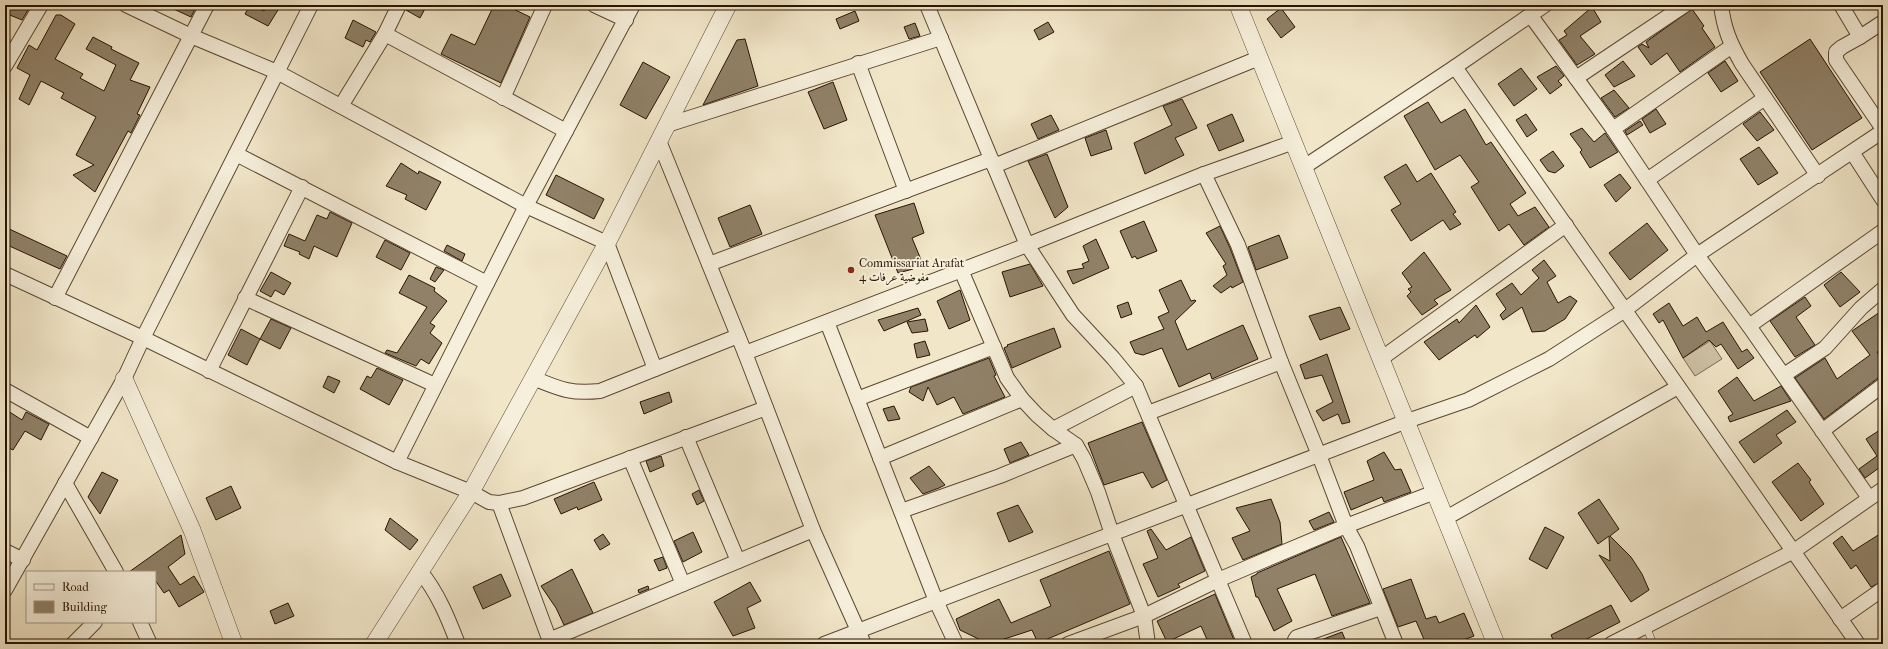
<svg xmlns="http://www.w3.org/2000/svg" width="1888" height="649" font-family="'IM FELL French Canon',Amiri,serif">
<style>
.green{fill:#cfc2a6;stroke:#7b6b54}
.building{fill:#908168;stroke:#271401}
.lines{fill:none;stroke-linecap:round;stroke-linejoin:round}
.service-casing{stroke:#5a4833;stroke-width:8}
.minor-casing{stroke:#5a4833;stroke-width:16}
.tertiary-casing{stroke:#5a4833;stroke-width:18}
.service{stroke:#f6efdb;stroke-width:7}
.minor{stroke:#f6efdb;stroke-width:14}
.tertiary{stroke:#f6efdb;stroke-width:17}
.poi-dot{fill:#8f2418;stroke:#f6efdb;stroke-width:1.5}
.labels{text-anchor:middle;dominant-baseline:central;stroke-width:4;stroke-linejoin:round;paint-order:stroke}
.poi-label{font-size:12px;fill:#271401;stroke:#f6efdb;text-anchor:start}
</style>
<rect width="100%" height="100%" fill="#f1e6c8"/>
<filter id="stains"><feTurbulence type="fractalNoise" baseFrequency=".005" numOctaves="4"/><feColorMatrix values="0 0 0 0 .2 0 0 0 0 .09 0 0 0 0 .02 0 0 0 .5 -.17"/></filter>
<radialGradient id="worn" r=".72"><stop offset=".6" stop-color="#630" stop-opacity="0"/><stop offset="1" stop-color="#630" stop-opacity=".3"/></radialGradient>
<!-- green -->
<path class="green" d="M1710,341L1722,359L1695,376L1683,358Z"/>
<!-- building -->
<g class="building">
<path d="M5,5H31L22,20L5,13Z"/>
<path d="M165,5H197L191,17Z"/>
<path d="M250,5L264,11L268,5L278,10L268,26L245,14Z"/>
<path d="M407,5H427L420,18L406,10Z"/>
<path d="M494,5H505L530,17L501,83L441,54L451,34L475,45Z"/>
<path d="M1592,7L1601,22L1580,36L1595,54L1577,65L1559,40L1567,35L1564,31Z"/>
<path d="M1281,8L1295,27L1281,38L1267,19Z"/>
<path d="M1692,9L1704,26L1702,28L1715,47L1680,72L1667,53L1651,65L1638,47L1642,44L1649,48L1646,42Z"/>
<path d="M855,11L859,21L840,29L836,19Z"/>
<path d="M56,15H61L75,24L55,59L83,74L80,78L104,91L116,65L86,49L93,37L112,47L111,49L139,63L130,80L150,87L137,114L140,115L131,133L128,131L95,192L73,175L94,165L76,155L96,117L61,98L64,93L41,81L29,105L19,99L30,75L17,68L29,45L37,50Z"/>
<path d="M353,20L376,32L370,42L366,40L363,47L345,38Z"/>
<path d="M1048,22L1054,32L1039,40L1034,30Z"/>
<path d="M915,23L920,36L909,39L904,27Z"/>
<path d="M745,39L758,86L703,105L737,40Z"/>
<path d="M1810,39L1862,118L1812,150L1760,72Z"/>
<path d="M1623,61L1635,76L1614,87L1605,75Z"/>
<path d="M1725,61L1738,81L1721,92L1708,73Z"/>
<path d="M643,62L670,77L646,119L620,105Z"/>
<path d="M1556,66L1564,76L1558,81L1562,85L1550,94L1537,77Z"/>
<path d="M1521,68L1537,89L1514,106L1498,84Z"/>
<path d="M833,82L847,120L824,129L808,92Z"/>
<path d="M1614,90L1629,108L1615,117L1601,98Z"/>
<path d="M1182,99L1197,128L1175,138L1184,155L1145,174L1134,143L1172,125L1163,106Z"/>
<path d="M1428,102L1441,123L1465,109L1486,145L1491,142L1526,193L1510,204L1518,216L1535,207L1549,227L1524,245L1509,224L1499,231L1471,187L1479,182L1460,155L1435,170L1404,116Z"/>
<path d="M1656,109L1666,124L1650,133L1642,119Z"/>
<path d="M1760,112L1774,130L1757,141L1743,124Z"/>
<path d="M1232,114L1244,141L1219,151L1207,125Z"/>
<path d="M1526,114L1537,130L1527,137L1516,120Z"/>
<path d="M1051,115L1059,130L1038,139L1031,124Z"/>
<path d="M1640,121L1643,125L1627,135L1625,131Z"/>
<path d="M1582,128L1594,142L1605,133L1618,152L1590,168L1580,152L1582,150L1570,134Z"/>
<path d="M1106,130L1112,149L1091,156L1085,138Z"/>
<path d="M1759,147L1778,173L1758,185L1740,159Z"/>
<path d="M1553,151L1564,166L1555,173L1548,171L1540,160Z"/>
<path d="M1047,154L1068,207L1055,218L1028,161Z"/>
<path d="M401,163L418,174L419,171L441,182L426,210L405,199L407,195L386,186Z"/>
<path d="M1406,164L1417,182L1431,173L1456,212L1453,214L1461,224L1450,230L1443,220L1411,241L1391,210L1401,204L1384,177Z"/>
<path d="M1620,174L1631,188L1616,202L1604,185Z"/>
<path d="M556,175L604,199L594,219L546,195Z"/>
<path d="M914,203L924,233L912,238L922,262L912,266L913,269L898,273L875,215Z"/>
<path d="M750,205L762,234L730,247L718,218Z"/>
<path d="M330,212L352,223L337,257L314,246L309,259L299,254L300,252L284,246L289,234L305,241L317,215L327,219Z"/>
<path d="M1144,221L1157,251L1137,259L1135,256L1132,258L1120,231Z"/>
<path d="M1647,223L1668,250L1630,280L1609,253Z"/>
<path d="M1220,226L1230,248L1243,282L1232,288L1231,286L1221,293L1213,286L1227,275L1223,266L1226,264L1206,233Z"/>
<path d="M5,227L67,256L60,269L5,244Z"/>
<path d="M1279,235L1288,258L1256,270L1248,247Z"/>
<path d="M1096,239L1109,268L1073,284L1067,271L1084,268L1082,264L1089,261L1083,246Z"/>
<path d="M385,240L410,253L401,270L376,257Z"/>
<path d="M447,245L465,254L462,261L444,251Z"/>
<path d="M1424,252L1451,290L1434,300L1438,304L1422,315L1407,296L1411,292L1408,289L1412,287L1402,273Z"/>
<path d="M1544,260L1556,276L1547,282L1558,303L1570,296L1577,301L1565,319L1545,331L1532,332L1522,307L1503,320L1500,315L1506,309L1496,294L1512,283L1521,295L1539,278L1532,270Z"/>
<path d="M1030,264L1043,286L1010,297L1002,272Z"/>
<path d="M436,267L444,270L435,282L430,279Z"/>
<path d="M271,272L291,283L284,295L275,290L271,297L260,291Z"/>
<path d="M1841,272L1860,292L1840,307L1824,285Z"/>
<path d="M409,275L435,288L434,291L447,301L430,323L435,326L430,333L442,343L429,364L421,359L416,366L385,353L387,350L397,353L427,307L399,293Z"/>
<path d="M1181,280L1191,301L1195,300L1196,301L1175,321L1187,350L1243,325L1258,359L1212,379L1210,373L1179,387L1162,348L1143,355L1135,353L1130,342L1164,329L1158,317L1169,312L1159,290Z"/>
<path d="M960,290L970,320L949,329L937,301Z"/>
<path d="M1805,297L1811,306L1796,317L1815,345L1795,357L1770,321Z"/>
<path d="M1128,302L1132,314L1121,318L1117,306Z"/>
<path d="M1669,303L1683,326L1697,317L1706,332L1723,322L1742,352L1747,349L1754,358L1738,369L1721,344L1716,347L1709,340L1683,358L1663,320L1659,323L1653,314Z"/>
<path d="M1476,305L1490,327L1477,338L1475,335L1439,360L1424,342L1457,319L1459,323Z"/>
<path d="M1340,307L1350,329L1320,340L1309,316Z"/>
<path d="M918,308L921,315L884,331L878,320Z"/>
<path d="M1883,310V348L1877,352L1883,360V377L1878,378L1824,419L1795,378L1825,358L1837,379L1870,355L1852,331Z"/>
<path d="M271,319L291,328L280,349L260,339Z"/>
<path d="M925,319L928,331L912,333L907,322Z"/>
<path d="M1054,328L1061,347L1012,368L1004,348L1008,346L1007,345Z"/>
<path d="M241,329L260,339L247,365L228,355Z"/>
<path d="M925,341L930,355L917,358L914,344Z"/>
<path d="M1327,354L1350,422L1342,424L1338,414L1323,421L1316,411L1333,402L1322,375L1305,379L1300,365Z"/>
<path d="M989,358L996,375L994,376L1005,397L963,414L954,397L937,405L928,387L923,401L909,392L911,387Z"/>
<path d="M377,368L403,380L389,405L360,389L367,376L371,378Z"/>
<path d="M328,376L340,381L334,393L323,387Z"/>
<path d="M1737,377L1754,401L1781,386L1791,401L1730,422L1728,417L1733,414L1718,391Z"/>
<path d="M669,392L672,402L644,414L640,402Z"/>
<path d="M894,406L900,419L888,421L883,409Z"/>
<path d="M5,409L22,420L26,412L49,424L41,440L25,431L13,450L5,446Z"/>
<path d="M1787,410L1796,422L1776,435L1782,443L1754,463L1739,442Z"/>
<path d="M1142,422L1167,480L1152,488L1143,472L1104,485L1088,443Z"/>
<path d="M1883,428V465L1865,478L1859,469L1877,456L1866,439Z"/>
<path d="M1021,442L1029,455L1010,463L1004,449Z"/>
<path d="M1384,452L1395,470L1401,469L1411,492L1384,502L1382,497L1351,510L1344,492L1374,480L1367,461Z"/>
<path d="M661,456L664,466L650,472L646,461Z"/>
<path d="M1798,463L1811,480L1809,482L1824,504L1801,521L1772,482Z"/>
<path d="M929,466L945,485L939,488L923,494L910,478Z"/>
<path d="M102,472L118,480L100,514L88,497Z"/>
<path d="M594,482L602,500L578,510L577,507L561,514L554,499Z"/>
<path d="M231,486L241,508L216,520L206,498Z"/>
<path d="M699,490L704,501L697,505L692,494Z"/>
<path d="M1271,499L1280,522L1282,544L1243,560L1232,538L1250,531L1236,508Z"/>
<path d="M1599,499L1619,529L1610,536L1631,557L1642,574L1649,590L1631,602L1599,555L1610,561L1609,536L1598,544L1578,513Z"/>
<path d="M1018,505L1033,532L1009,542L997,513Z"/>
<path d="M1329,512L1334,522L1314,530L1309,521Z"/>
<path d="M390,518L418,540L410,550L385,530Z"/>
<path d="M1545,527L1564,537L1547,569L1529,559Z"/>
<path d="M1151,529L1166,550L1191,537L1205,571L1178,584L1180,587L1158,597L1143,564L1158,558L1147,531Z"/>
<path d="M693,532L702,552L683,562L674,541Z"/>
<path d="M1883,532V581L1871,587L1856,565L1851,569L1833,543L1842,536L1853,551Z"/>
<path d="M603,534L610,544L600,550L594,540Z"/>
<path d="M181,535L185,554L168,567L180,585L194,576L204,592L179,607L169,590L164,593L155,580V572H129Z"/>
<path d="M1341,537L1370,603L1332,616L1315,574L1277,589L1292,621L1274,631L1258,597H1256L1251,577L1257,574V573Z"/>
<path d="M1109,551L1130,604L1038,643L1032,630L989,644L960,630L956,619L999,599L1011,623L1051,606L1040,580Z"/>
<path d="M663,557L667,568L659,571L654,560Z"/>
<path d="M572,569L593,613L564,625L556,608L541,586Z"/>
<path d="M501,574L511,596L483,609L473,587Z"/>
<path d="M1411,579L1426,619L1436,616L1439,623L1464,613L1474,636L1453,644H1426L1416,621L1398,627L1383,589Z"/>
<path d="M750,582L761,601L747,608L755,628L733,636L714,602Z"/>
<path d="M648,586L649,589L639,593L638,590Z"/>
<path d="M1215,594L1234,640L1226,644H1209L1201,626L1167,642L1157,621Z"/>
<path d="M288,603L294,616L275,624L270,611Z"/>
<path d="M1611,605L1620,622L1577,644H1555L1551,635Z"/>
<path d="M1342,632L1347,644H1313V643Z"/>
</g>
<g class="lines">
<!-- service casing -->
<g class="service-casing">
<path id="service" d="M1646,626L1653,644"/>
</g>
<!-- minor casing -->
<g class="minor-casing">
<g id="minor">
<path d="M126,5L191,36L277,72L526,206L607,243L655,369"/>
<path d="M594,5L626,20"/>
<path d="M927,5L1027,245L1073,315L1113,358L1136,386L1245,644"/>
<path d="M1721,5C1724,29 1730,43 1742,64L1818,176"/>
<path d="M1841,5L1860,37L1842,47L1836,52V60L1883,129"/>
<path d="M1531,16L1613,129L1697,255L1749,326L1869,498"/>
<path d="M385,34L566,131"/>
<path d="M1860,37L1883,22"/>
<path d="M858,63L906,191"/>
<path d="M5,66L41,5"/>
<path d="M1455,67L1858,644"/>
<path d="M1576,78L1685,5"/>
<path d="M503,98L545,5"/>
<path d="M341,106L385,34L399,5"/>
<path d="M667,125L941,38"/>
<path d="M1613,129L1732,46"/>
<path d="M659,141L745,353L813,530L864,644"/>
<path d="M1852,152L1883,200"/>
<path d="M236,154L487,283"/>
<path d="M994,166L1259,58"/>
<path d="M1304,167L1455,67L1545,5"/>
<path d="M1204,174L1238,245L1281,362L1319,455L1346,526L1357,546L1396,644"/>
<path d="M1647,180L1765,98"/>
<path d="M709,264L991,159"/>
<path d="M961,270L1007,378L1022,399L1037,415L1053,429L1076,445L1084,459L1098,492L1112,534L1144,616L1148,644"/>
<path d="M5,274L143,338L397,462L471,492L489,502L499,503L523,498L766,408"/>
<path d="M55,298L207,5"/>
<path d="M245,298L435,385"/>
<path d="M827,322L936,601L956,644"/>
<path d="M1749,326L1883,231"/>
<path d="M745,353L1027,245L1204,174L1294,142"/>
<path d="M1382,358L1566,225"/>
<path d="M209,371L302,187"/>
<path d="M1784,375L1825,348L1861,308L1883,289"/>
<path d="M533,378C560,389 570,394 600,391L738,336"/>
<path d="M5,390L91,438"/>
<path d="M857,399L994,347"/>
<path d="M1148,413L1281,362"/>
<path d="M1053,429L1136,386"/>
<path d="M1822,431L1883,385"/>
<path d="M686,437L738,561"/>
<path d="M630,458L683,584"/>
<path d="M880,458L1022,399"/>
<path d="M397,462L526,206L633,5"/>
<path d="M65,483L116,572"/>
<path d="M499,503L551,644"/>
<path d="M901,511L1000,476L1076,445"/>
<path d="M1446,518L1678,387"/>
<path d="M5,551L23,560"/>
<path d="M420,571C438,593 448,618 458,644"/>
<path d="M5,590L124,379L143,338L311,5"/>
<path d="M1840,619L1883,589"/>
<path d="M140,622L150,644"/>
<path d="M549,640L813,530"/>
<path d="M73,644L95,622"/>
<path d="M824,644L1407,421L1468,400L1549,359L1625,310L1697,255L1883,131"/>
<path d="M1068,644L1144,616L1218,580L1265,560L1346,526L1435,492"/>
<path d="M1296,644L1295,640L1297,637L1381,608"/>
<path d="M1611,644L1794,551L1883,489"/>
</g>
</g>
<!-- tertiary casing -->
<g class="tertiary-casing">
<g id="tertiary">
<path d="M1238,5L1496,644"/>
<path d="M124,379L192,530L234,644"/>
<path d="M374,644L471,492L607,243L728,5"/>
</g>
</g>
<!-- service -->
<use href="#service" class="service"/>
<!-- minor -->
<use href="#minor" class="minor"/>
<!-- tertiary -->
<use href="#tertiary" class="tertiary"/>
</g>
<!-- markers -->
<circle class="poi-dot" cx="851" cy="270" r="4"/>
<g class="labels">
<!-- poi labels -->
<g class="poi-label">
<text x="859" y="263">Commissariat Arafat<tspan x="859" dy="14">4 مفوضية عرفات</tspan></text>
</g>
</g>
<!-- margin -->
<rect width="1888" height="649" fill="none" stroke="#f1e6c8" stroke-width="20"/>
<rect x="6" y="6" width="1876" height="637" fill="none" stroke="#271401" stroke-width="2"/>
<rect x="10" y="10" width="1868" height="629" fill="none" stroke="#271401"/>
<!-- legend -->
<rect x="26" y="571" width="130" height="52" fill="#f6efdb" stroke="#a39784"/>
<rect x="34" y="584" width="20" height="6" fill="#f6efdb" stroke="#a39784"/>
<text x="62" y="591" font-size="12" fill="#271401">Road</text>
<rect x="34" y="601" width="20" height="12" fill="#908168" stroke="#a39784"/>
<text x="62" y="611" font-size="12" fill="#271401">Building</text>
<rect width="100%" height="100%" filter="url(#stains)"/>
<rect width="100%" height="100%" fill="url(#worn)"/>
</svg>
